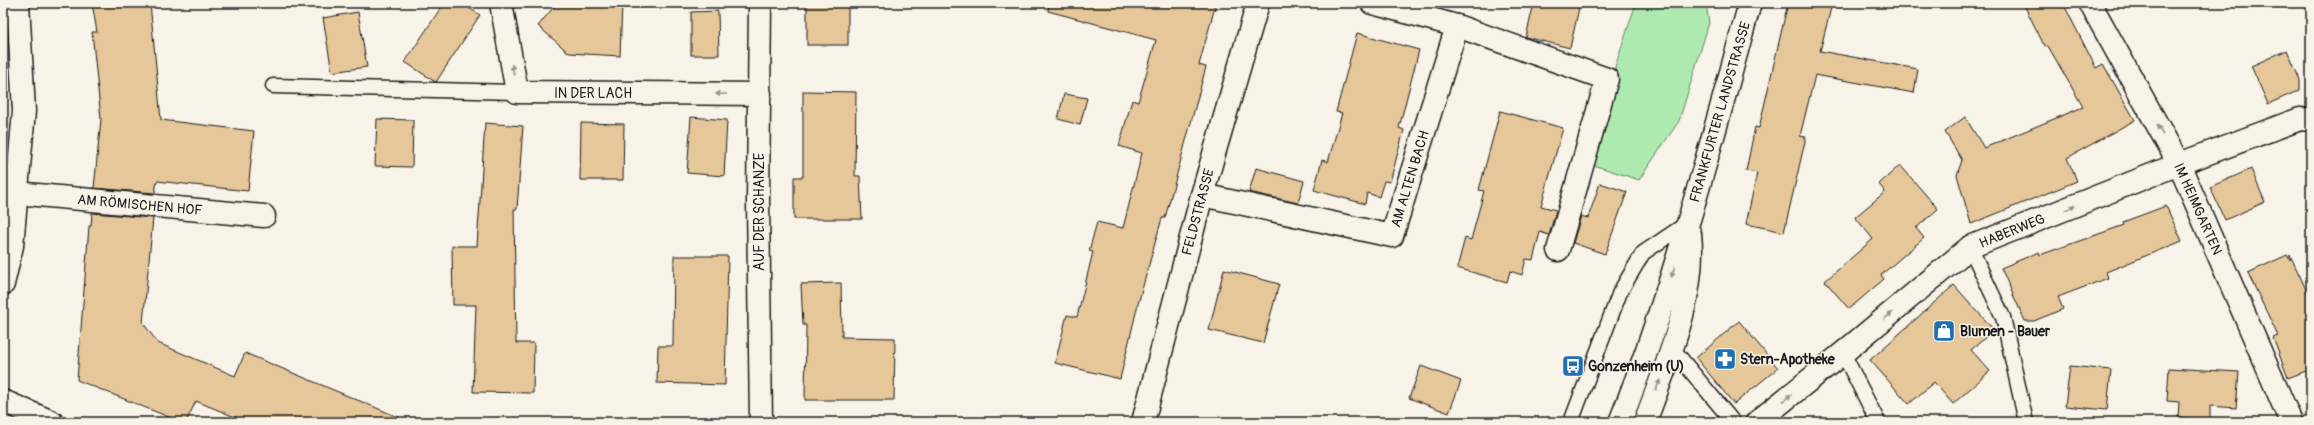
<svg xmlns="http://www.w3.org/2000/svg" width="2314" height="425" font-family="Pangolin,sans-serif">
<style>
.green{fill:#aeeab0;stroke:#658366}
.building{fill:#e6c799;stroke:#1c1c1c}
.lines{fill:none;stroke-linecap:round;stroke-linejoin:round}
.service-casing{stroke:#1c1c1c;stroke-width:17}
.minor-casing{stroke:#1c1c1c;stroke-width:25}
.tertiary-casing{stroke:#1c1c1c;stroke-width:25}
.service{stroke:#f7f3e8;stroke-width:14}
.minor{stroke:#f7f3e8;stroke-width:22}
.tertiary{stroke:#f7f3e8;stroke-width:22}
.oneway{fill:#94928c}
.labels{text-anchor:middle;dominant-baseline:central;stroke-width:3;stroke-linejoin:round;paint-order:stroke}
.street-label{font-size:14px;fill:#1c1c1c;stroke:#f7f3e8}
.poi-label{font-size:14px;font-weight:bold;fill:#1c1c1c;stroke:#f7f3e8;text-anchor:start}
</style>
<rect width="100%" height="100%" fill="#f7f3e8"/>
<filter id="ink" filterUnits="userSpaceOnUse"><feTurbulence type="fractalNoise" baseFrequency=".025" numOctaves="2"/><feDisplacementMap in="SourceGraphic" scale="8" xChannelSelector="R" yChannelSelector="G"/><feConvolveMatrix kernelMatrix="1 2 1 2 8 2 1 2 1" color-interpolation-filters="sRGB"/></filter>
<g filter="url(#ink)">
<!-- green -->
<path class="green" d="M1636,3H1706L1709,23L1679,121L1639,180L1584,162Z"/>
<!-- building -->
<g class="building">
<path d="M92,3H150L161,120L254,131L248,191L157,181L155,193L94,188L101,119L92,32H97Z"/>
<path d="M444,3H461L480,15L436,82L434,81L405,62Z"/>
<path d="M557,3H622L620,56L569,53L538,26Z"/>
<rect x="807" y="3" width="41" height="42"/>
<path d="M1049,3H1216L1199,65L1206,67L1165,218H1162L1138,304L1120,379L1055,363L1067,315L1077,317L1093,252L1089,251L1097,222L1123,228L1142,153L1119,146L1132,100L1138,102L1156,40L1048,11Z"/>
<path d="M1534,3H1555L1579,8L1570,48L1526,37Z"/>
<path d="M1788,3H1811L1831,8L1820,51L1918,69L1914,93L1815,75L1800,136L1806,137L1784,232L1746,224L1757,173L1746,171L1755,127L1759,128Z"/>
<path d="M2023,3H2063L2096,68L2103,64L2135,120L2067,158L2077,181L1971,224L1957,175L1962,160L1945,132L1965,117L1984,148L2083,107L2048,46L2045,47Z"/>
<path d="M718,11L719,55H691V12Z"/>
<path d="M358,12L367,67L332,72L323,18Z"/>
<path d="M1357,33L1419,50L1399,128L1404,130L1390,182L1384,181L1379,197L1367,193L1365,204L1314,190L1322,160L1328,162L1342,113L1336,112Z"/>
<path d="M2287,50L2300,80V90L2268,104L2251,66Z"/>
<path d="M803,91L856,92L855,176H860L862,219H794V177H803Z"/>
<path d="M1064,94L1087,98L1080,125L1058,119Z"/>
<path d="M1500,111L1563,128L1541,206L1556,210L1549,235L1540,232L1533,260L1526,259L1522,275L1510,271L1507,282L1457,268L1465,238L1471,240L1484,191L1479,190Z"/>
<path d="M691,117L727,120L724,176L687,173Z"/>
<path d="M377,119L413,120L412,167L375,166Z"/>
<path d="M485,123L523,126L517,209H514L516,343H534L533,393L473,392L476,305H453L452,246H477Z"/>
<path d="M581,123L624,124L623,180H580Z"/>
<path d="M1900,165L1938,209L1916,228L1924,238L1881,275L1884,279L1849,309L1825,281L1873,239L1855,217L1885,192L1879,184Z"/>
<path d="M1256,168L1304,181L1298,203L1249,192Z"/>
<path d="M2251,169L2265,202L2225,220L2210,187Z"/>
<path d="M1600,183L1627,192L1605,254L1573,243L1581,216L1588,218Z"/>
<path d="M2166,206L2182,241L2106,272L2108,278L2058,297L2063,309L2034,321H2025L2001,268L2039,252L2040,255L2124,225L2123,222Z"/>
<path d="M92,213L153,218L143,323L158,343L235,376L245,353L410,422H247L196,401L186,422H181L77,380L89,226H91Z"/>
<path d="M2287,255L2290,260V255L2311,300V369L2288,378L2273,338L2278,336L2248,273Z"/>
<path d="M674,256H728L725,385L657,383L658,346H673Z"/>
<path d="M1224,269L1279,284L1263,343L1209,330Z"/>
<path d="M841,283L842,337L895,338L894,400H805L806,325H803L801,284Z"/>
<path d="M1954,285L1994,330L1971,350L1990,371L1953,404L1934,382L1909,404L1870,360Z"/>
<path d="M1739,321L1778,368L1734,404L1696,358Z"/>
<path d="M1421,366L1461,381L1449,413L1409,398Z"/>
<path d="M2070,366L2111,370L2107,410L2065,406Z"/>
<path d="M2169,368L2239,372L2236,408L2210,406V420L2178,417L2179,402L2167,401Z"/>
</g>
<g class="lines">
<!-- service casing -->
<g class="service-casing">
<g id="service">
<path d="M273,86L517,92"/>
<path d="M1970,247L2003,317L2026,422"/>
<path d="M1672,348L1733,422"/>
<path d="M1843,353L1878,422"/>
<path d="M1571,422L1620,292L1643,253L1689,222"/>
</g>
</g>
<!-- minor casing -->
<g class="minor-casing">
<g id="minor">
<path d="M501,3L517,92L760,94"/>
<path d="M760,3L758,201L761,422"/>
<path d="M1372,3L1457,26L1607,79L1558,250"/>
<path d="M2090,3L2179,164L2291,422"/>
<path d="M16,193L264,216"/>
<path d="M1202,195L1392,236L1457,26"/>
<path d="M3,284L12,246L24,111L18,3"/>
<path d="M3,401L52,422"/>
<path d="M1143,422L1202,195L1258,3"/>
<path d="M1757,422L1843,353L1970,247L2179,164L2300,119L2311,120"/>
</g>
</g>
<!-- tertiary casing -->
<g class="tertiary-casing">
<g id="tertiary">
<path d="M1620,422C1674,286 1711,144 1750,3"/>
<path d="M1645,422C1666,364 1697,297 1690,234"/>
</g>
</g>
<!-- service -->
<use href="#service" class="service"/>
<!-- minor -->
<use href="#minor" class="minor"/>
<!-- tertiary -->
<use href="#tertiary" class="tertiary"/>
</g>
<!-- one-way arrows -->
<defs><path id="oneway-solid" d="M-6-.8H1V-3.2L6.5 0L1 3.2V.8H-6Z"/></defs>
<g class="oneway">
<use href="#oneway-solid" transform="translate(513 70) rotate(-100)"/>
<use href="#oneway-solid" transform="translate(721 94) rotate(-180)"/>
<use href="#oneway-solid" transform="translate(2160 130) rotate(-119)"/>
<use href="#oneway-solid" transform="translate(2070 208) rotate(-22)"/>
<use href="#oneway-solid" transform="translate(1673 272) rotate(108)"/>
<use href="#oneway-solid" transform="translate(1888 316) rotate(-40)"/>
<use href="#oneway-solid" transform="translate(1658 385) rotate(-70)"/>
<use href="#oneway-solid" transform="translate(1787 398) rotate(-38)"/>
</g>
</g>
<!-- icons -->
<defs>
<g id="shop-square" transform="scale(1.15)"><rect x="-9" y="-9" width="18" height="18" rx="4" fill="#1f6fb2" stroke="#f7f3e8"/><path d="M-5-2.5h2.3a2.7 3.5 0 0 1 5.4 0H5L5.5 6h-11ZM-1.5-2.5h3a1.5 2.3 0 0 0-3 0Z" fill="#fff"/></g>
<g id="pharmacy-square" transform="scale(1.15)"><rect x="-9" y="-9" width="18" height="18" rx="4" fill="#1f6fb2" stroke="#f7f3e8"/><path d="M-2-6h4v4h4v4h-4v4h-4v-4h-4v-4h4Z" fill="#fff"/></g>
<g id="bus-square" transform="scale(1.15)"><rect x="-9" y="-9" width="18" height="18" rx="4" fill="#1f6fb2" stroke="#f7f3e8"/><path d="M-5-6H5V4H4V6H2V4H-2V6H-4V4H-5ZM-3.5-4V0h7V-4ZM-3.5 1.2v1.5H-2V1.2ZM2 1.2v1.5H3.5V1.2Z" fill="#fff"/></g>
</defs>
<g fill-rule="evenodd">
<use href="#shop-square" x="1944" y="331"/>
<use href="#pharmacy-square" x="1725" y="359"/>
<use href="#bus-square" x="1573" y="366"/>
</g>
<g class="labels">
<!-- street labels -->
<g class="street-label">
<text x="593" y="93">IN DER LACH</text>
<text transform="translate(1720 112) rotate(-74)">FRANKFURTER LANDSTRASSE</text>
<text transform="translate(1410 179) rotate(-73)">AM ALTEN BACH</text>
<text transform="translate(140 205) rotate(5)">AM RÖMISCHEN HOF</text>
<text transform="translate(2198 209) rotate(66)">IM HEIMGARTEN</text>
<text transform="translate(759 212) rotate(-90)">AUF DER SCHANZE</text>
<text transform="translate(1198 212) rotate(-75)">FELDSTRASSE</text>
<text transform="translate(2012 231) rotate(-22)">HABERWEG</text>
</g>
<!-- poi labels -->
<g class="poi-label">
<text x="1960" y="331">Blumen - Bauer</text>
<text x="1740" y="359">Stern-Apotheke</text>
<text x="1588" y="366">Gonzenheim (U)</text>
</g>
</g>
<!-- margin -->
<rect width="2314" height="425" fill="none" stroke="#f7f3e8" stroke-width="16"/>
<rect x="8" y="8" width="2298" height="409" fill="none" stroke="#1c1c1c" stroke-width="1.5" filter="url(#ink)"/>
</svg>
